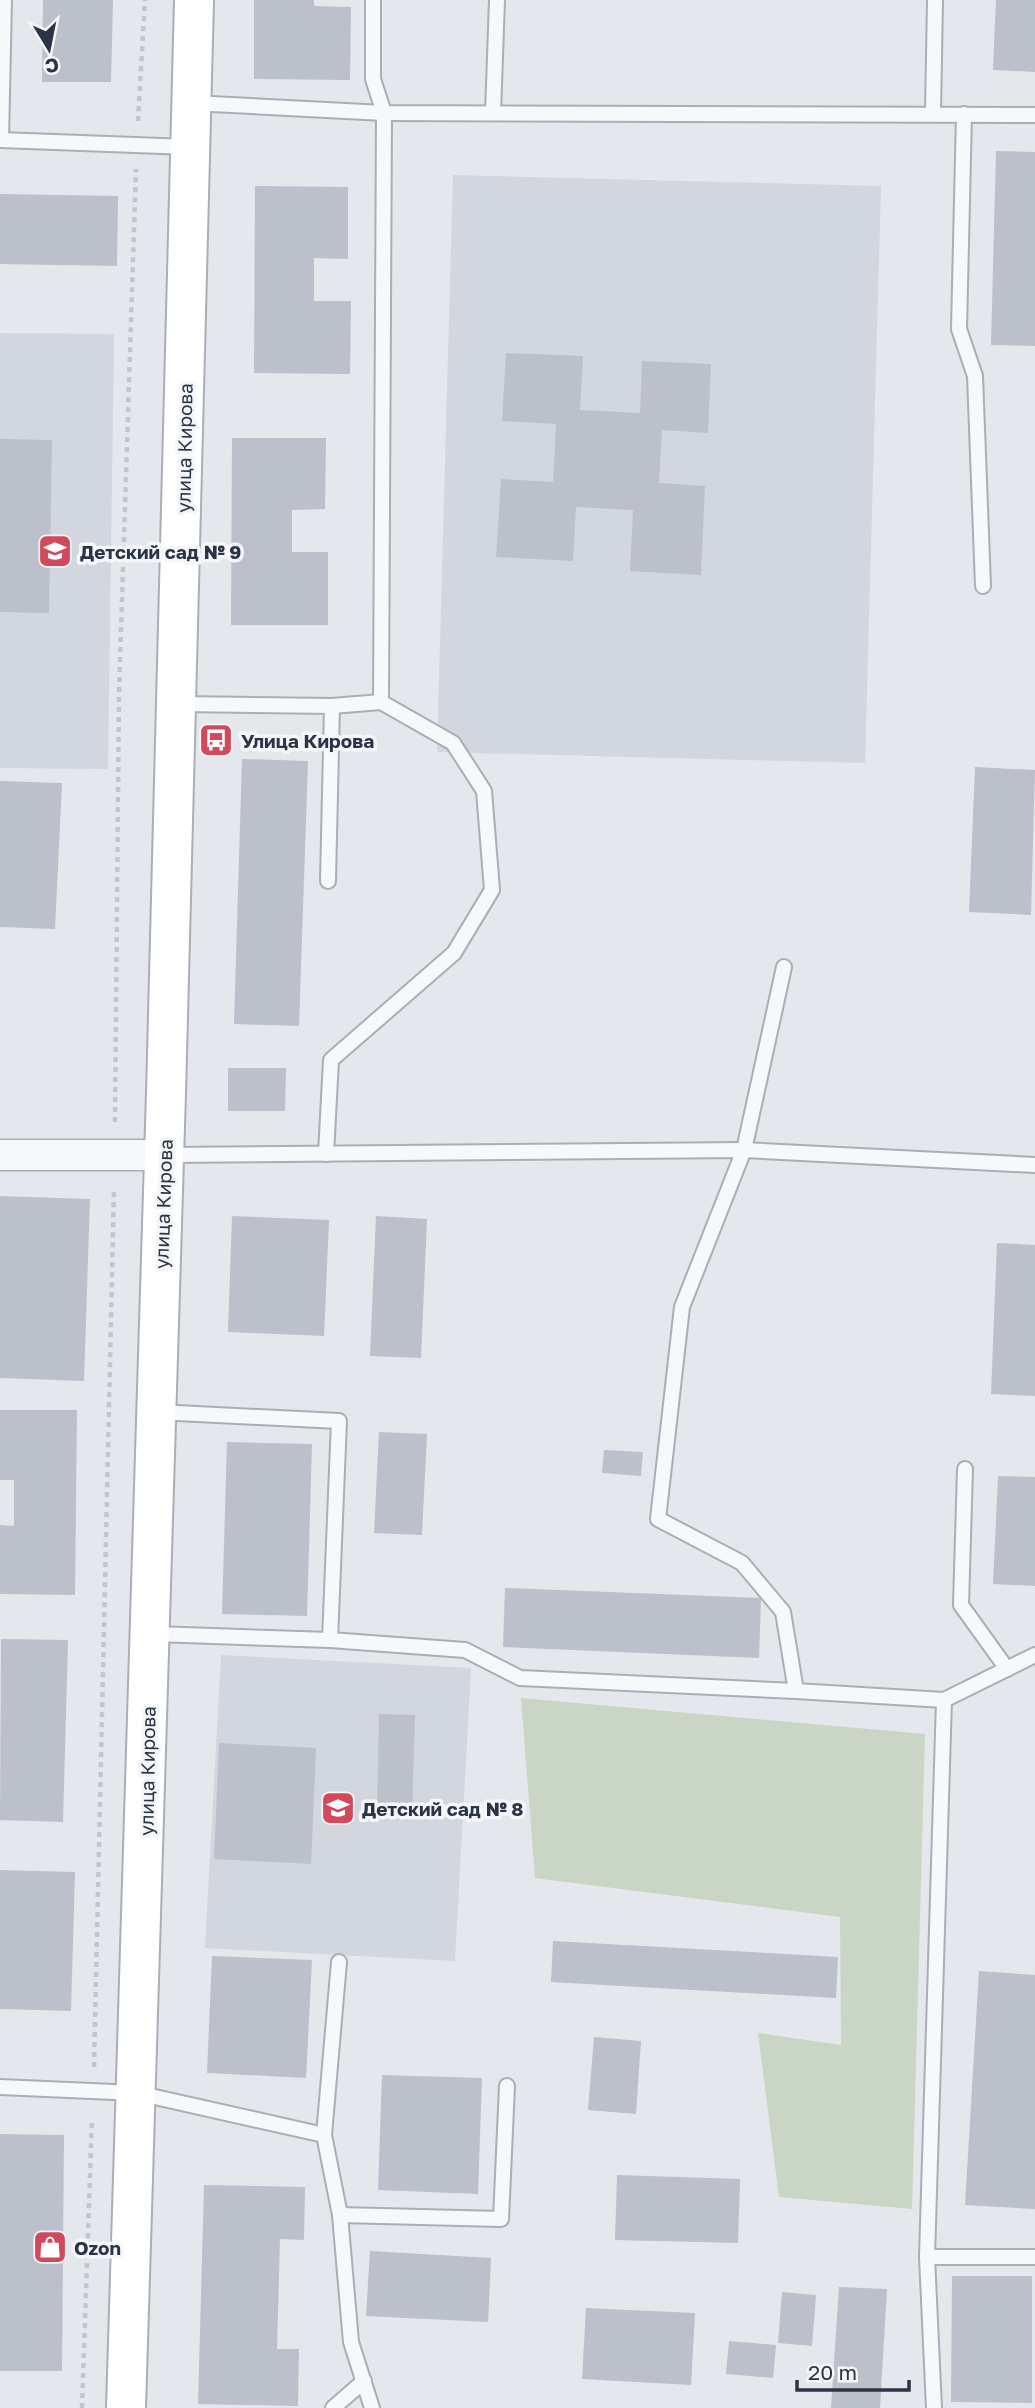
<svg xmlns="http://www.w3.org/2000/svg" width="1035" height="2408" font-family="'Golos Text',sans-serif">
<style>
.built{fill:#d2d6de}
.green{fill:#c9d6c5}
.building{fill:#bbc0ca}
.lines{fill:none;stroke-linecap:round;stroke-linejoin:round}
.service-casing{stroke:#a9aeb7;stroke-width:18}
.minor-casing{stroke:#a9aeb7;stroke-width:33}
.secondary-casing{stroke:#a9aeb7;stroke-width:42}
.path{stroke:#c2c5cb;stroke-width:4.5;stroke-dasharray:5 5;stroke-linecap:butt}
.service{stroke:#f7f8fa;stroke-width:14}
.minor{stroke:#f7f8fa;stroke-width:30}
.secondary{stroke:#fff;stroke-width:38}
.labels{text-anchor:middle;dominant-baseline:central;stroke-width:7;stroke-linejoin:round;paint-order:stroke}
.street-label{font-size:19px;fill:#2b3445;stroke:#f4f6f9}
.poi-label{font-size:19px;font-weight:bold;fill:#2b3445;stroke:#f4f6f9;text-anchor:start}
</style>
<rect width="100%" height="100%" fill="#e4e7ec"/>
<!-- built -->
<g class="built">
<path d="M453,175L881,186L865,763L437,752Z"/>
<path d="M0,333L114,334L108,769L0,768Z"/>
<path d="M221,1655L471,1668L455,1961L205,1948Z"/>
</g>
<!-- green -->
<path class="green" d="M521,1698L925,1734L912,2209L779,2197L758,2033L841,2045L840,1917L535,1878Z"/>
<!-- building -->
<g class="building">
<path d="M43,0H113L111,82H42Z"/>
<path d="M254,0H314V6L351,7L350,80L254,79Z"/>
<path d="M996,0H1035V72L993,70Z"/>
<path d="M996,151L1035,152V346L991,345Z"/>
<path d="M255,186L348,187V259L314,258V301H351L350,374L254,373Z"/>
<path d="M0,194L118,196L117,266L0,264Z"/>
<path d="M506,353L583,356L580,410L640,413L642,361L711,364L708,433L662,430L659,483L705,486L701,575L630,571L633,510L576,507L573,561L496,557L501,479L553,482L556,424L502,421Z"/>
<path d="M232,438H326L325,509L292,510V552H328V625H231Z"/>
<path d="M0,439L52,440L49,613L0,612Z"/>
<path d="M242,759L308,761L299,1026L234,1024Z"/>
<path d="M975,767L1035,770L1031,915L969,912Z"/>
<path d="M0,781L62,783L55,929L0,927Z"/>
<path d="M228,1068H286L285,1111H228Z"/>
<path d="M0,1196L90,1199L84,1381L0,1378Z"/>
<path d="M232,1216L329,1220L324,1336L228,1332Z"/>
<path d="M376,1216L427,1219L421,1358L370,1356Z"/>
<path d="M997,1243L1035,1245V1396L991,1394Z"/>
<path d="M0,1410H77L75,1595L0,1594V1525L14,1526V1480H0Z"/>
<path d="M379,1432L427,1434L422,1535L374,1533Z"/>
<path d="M227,1442L312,1444L307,1616L222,1614Z"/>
<path d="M604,1450L643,1452L641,1476L602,1473Z"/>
<path d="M998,1476L1035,1477V1586L993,1584Z"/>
<path d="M505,1588L761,1598L759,1658L503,1647Z"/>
<path d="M1,1639L68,1640L63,1822L0,1820Z"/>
<path d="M379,1714L415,1715L412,1814H377Z"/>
<path d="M219,1743L316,1748L311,1864L214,1859Z"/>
<path d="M0,1870L75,1872L71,2011L0,2009Z"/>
<path d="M553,1941L838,1957L836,1998L551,1982Z"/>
<path d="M212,1956L312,1960L306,2078L207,2073Z"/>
<path d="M979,1971L1035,1975V2209L965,2205Z"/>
<path d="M594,2037L641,2041L636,2114L588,2110Z"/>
<path d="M382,2075L482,2078L478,2194L378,2190Z"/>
<path d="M0,2134L64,2135L62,2371H0Z"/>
<path d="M617,2175L740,2179L738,2243L615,2240Z"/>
<path d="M204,2185L305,2187L304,2240L280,2239L277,2349H299L298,2406L198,2404Z"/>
<path d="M370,2251L491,2258L488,2322L366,2316Z"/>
<path d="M952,2276H1032V2403L951,2402Z"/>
<path d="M839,2287L887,2289L880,2408H831Z"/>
<path d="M782,2292L816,2295L812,2346L778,2343Z"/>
<path d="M586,2308L695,2313L691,2385L582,2379Z"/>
<path d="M729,2341L776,2345L773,2378L726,2374Z"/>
</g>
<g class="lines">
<!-- service casing -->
<g class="service-casing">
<g id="service">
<path d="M192,103L384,113L1035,115"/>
<path d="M493,113L497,0"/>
<path d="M933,113L935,0"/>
<path d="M964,114L959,329L975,376L983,586"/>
<path d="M0,140L189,147"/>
<path d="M1,140L4,0"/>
<path d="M178,704L332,706L381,702"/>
<path d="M328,881L332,706"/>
<path d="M784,967L744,1150L682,1307L658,1519L742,1563L783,1612L796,1691L944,1700L927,2257H1035"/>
<path d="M326,1154L331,1060L454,953L492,890L484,791L453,743L381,702L384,113L373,79V0"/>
<path d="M165,1155L744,1150L1035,1165"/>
<path d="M157,1412L339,1421L330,1640"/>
<path d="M965,1469L961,1605L1007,1669"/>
<path d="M154,1634L330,1640L465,1650L520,1678L796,1691"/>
<path d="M944,1700L1035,1655"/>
<path d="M0,2087L137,2093L324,2135L340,2215L351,2342L372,2408"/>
<path d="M324,2135L339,1962"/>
<path d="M340,2215L501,2219L507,2086"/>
<path d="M927,2257L934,2408"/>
<path d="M333,2408L364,2381"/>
</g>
</g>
<!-- minor casing -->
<g class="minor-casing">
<path id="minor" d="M0,1155H165"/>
</g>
<!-- secondary casing -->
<g class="secondary-casing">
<path id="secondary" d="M126,2408C154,1605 174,803 194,0"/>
</g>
<!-- path -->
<g class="path">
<path d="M138,121L145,0"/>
<path d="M115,1122L119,692L136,169"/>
<path d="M94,2067L114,1187"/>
<path d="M82,2408L92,2118"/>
</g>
<!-- service -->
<use href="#service" class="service"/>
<!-- minor -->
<use href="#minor" class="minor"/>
<!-- secondary -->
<use href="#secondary" class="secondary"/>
</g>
<!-- icons -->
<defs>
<g id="school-square" transform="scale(1.75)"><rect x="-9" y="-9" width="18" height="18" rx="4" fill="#d1495b" stroke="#f4f6f9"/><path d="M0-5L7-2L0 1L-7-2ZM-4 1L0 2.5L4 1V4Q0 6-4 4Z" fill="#fff"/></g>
<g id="bus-square" transform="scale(1.75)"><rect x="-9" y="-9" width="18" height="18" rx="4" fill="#d1495b" stroke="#f4f6f9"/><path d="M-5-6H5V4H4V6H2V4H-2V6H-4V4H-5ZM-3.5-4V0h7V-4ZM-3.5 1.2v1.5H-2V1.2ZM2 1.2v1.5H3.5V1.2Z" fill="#fff"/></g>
<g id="shop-square" transform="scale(1.75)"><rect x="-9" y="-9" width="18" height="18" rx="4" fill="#d1495b" stroke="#f4f6f9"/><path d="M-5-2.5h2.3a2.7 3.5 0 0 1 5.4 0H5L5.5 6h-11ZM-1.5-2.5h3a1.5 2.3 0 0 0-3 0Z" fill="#fff"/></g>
</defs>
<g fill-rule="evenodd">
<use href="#school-square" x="55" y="551"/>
<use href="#bus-square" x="216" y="740"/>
<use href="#school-square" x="338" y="1808"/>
<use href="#shop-square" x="50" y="2247"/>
</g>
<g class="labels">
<!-- street labels -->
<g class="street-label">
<text transform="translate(184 448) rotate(-89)">улица Кирова</text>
<text transform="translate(163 1204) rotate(-88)">улица Кирова</text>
<text transform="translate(147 1771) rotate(-89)">улица Кирова</text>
</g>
<!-- poi labels -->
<g class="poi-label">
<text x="80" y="551">Детский сад № 9</text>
<text x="241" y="740">Улица Кирова</text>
<text x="362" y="1808">Детский сад № 8</text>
<text x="74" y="2247">Ozon</text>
</g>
</g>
<!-- north arrow -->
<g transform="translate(49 49) rotate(170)" stroke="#f4f6f9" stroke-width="5" paint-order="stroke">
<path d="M0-5L12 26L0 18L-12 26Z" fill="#2b3445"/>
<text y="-10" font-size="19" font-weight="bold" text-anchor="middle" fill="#2b3445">С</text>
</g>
<!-- scale -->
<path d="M797 2380v10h112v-10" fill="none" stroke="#2b3445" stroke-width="3.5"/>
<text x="808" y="2380" font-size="21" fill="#2b3445" stroke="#f4f6f9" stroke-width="5" paint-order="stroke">20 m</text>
</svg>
